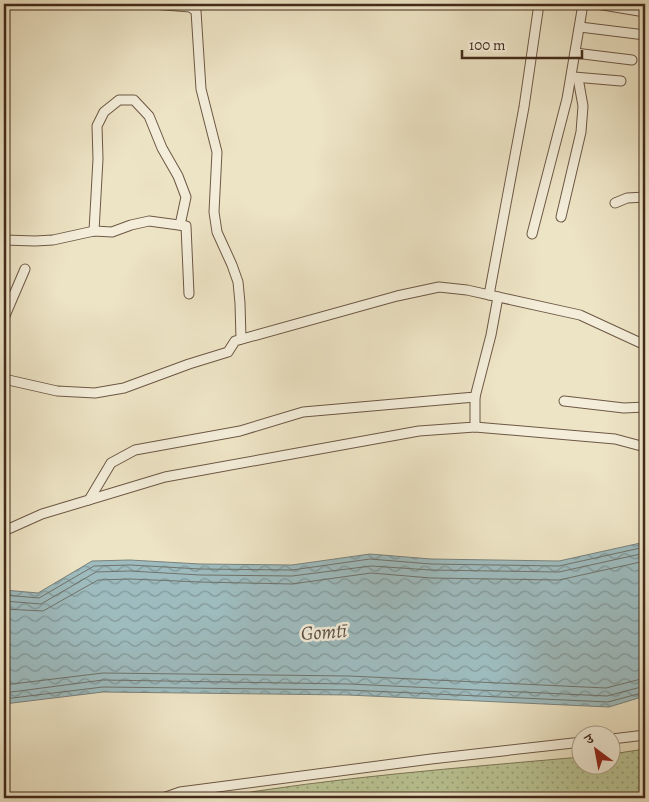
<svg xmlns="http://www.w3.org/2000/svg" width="649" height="802" font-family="Alegreya,'Noto Serif Devanagari',serif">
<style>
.park{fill:url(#park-dots);stroke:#7e7757}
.water{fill:url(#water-waves);stroke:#79827d}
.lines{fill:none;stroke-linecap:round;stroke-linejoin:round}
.shore{stroke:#70736c;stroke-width:1}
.minor-casing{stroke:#6d5845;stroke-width:11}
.minor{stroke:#f3edd9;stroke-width:9}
.labels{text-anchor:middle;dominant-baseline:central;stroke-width:5;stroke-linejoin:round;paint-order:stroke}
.water-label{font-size:20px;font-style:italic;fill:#594e43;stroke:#f3edd9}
</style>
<defs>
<pattern id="park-dots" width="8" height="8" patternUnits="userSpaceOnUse" patternTransform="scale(1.25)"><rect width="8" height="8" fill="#bac494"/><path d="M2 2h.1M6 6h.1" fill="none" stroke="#999f78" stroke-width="1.8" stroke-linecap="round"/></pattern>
<pattern id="water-waves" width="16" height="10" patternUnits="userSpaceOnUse" patternTransform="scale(1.25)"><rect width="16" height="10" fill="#9ebcbf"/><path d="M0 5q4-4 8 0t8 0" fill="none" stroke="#82999a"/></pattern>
</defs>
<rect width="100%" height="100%" fill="#ede4c5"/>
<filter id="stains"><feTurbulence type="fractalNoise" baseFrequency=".004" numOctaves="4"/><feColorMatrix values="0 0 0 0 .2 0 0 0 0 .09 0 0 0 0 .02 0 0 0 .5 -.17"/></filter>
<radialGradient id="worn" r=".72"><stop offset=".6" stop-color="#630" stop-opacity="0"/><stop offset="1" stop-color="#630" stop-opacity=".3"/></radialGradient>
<!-- park -->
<path class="park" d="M645,749V798H214C336,777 459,768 581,757L582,764H612V754Z"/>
<!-- water -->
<path class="water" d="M645,542V696L609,707L348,695L103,692L4,704V590L38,593L92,561L130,560L200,564L292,565L370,554L431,559L559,561Z"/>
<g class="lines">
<!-- shore -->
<g class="shore">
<path d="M4,595L39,598L94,566L130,565L200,569L292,570L370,559L431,564L559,566L645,547"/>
<path d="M4,601L41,604L96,572L130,571L200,575L292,576L371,566L431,570L559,572L645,553"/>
<path d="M4,609L43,611L98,580L130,579L200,582L292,584L371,573L431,578L559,580L645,561"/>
<path d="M4,685L103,673L349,676L606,688L645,678"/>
<path d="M4,693L103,680L349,684L607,696L645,686"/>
<path d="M4,699L103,687L348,690L608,702L645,692"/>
</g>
<!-- minor casing -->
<g class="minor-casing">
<g id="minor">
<path d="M152,4L190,7L196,11L201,89L217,152L214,212L217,232L232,265L238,282L240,303L241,339"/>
<path d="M597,4L645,12"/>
<path d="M580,27L645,35"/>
<path d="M575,53L632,60"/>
<path d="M574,77L621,81"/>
<path d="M615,203L627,198L645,197"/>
<path d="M561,217L581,132L583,106L578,78"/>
<path d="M94,231L98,159L97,126L104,112L119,100H134L149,116L162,148L178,176L186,197L180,225"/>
<path d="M532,234L567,99L583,4"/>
<path d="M4,240L35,241L53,240L94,231L112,232L131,225L149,221L186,226L189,294"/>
<path d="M489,295L524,107L539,4"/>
<path d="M4,318L25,269"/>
<path d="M4,379L57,391L95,393L124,388L189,364L228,352L235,341L397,296L439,287L467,290L580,315L645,345"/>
<path d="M564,401L624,408L645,407"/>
<path d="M475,427L615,439L645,447"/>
<path d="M89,500L111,463L135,450L240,431L303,412L475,397L491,335L498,297"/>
<path d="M4,531L42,514L165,477L419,431L475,427V397"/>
<path d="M612,739L645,735"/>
<path d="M163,798L180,792L431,759L582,742"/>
</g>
</g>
<!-- minor -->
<use href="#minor" class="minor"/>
</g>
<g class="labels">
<!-- water labels -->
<g class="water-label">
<text transform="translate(324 632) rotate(-4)">Gomtī</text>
</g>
</g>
<!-- margin -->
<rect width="649" height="802" fill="none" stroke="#ede4c5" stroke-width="20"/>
<rect x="5" y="5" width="639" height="792" fill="none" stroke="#422a1a" stroke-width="2.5"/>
<rect x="10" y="10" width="629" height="782" fill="none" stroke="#422a1a"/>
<!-- north arrow -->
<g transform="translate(596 750) rotate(328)"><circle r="24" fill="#f3edd9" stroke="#ac9f8d"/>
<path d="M0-4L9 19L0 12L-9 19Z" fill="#8f2418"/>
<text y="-8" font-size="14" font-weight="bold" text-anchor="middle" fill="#422a1a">उ</text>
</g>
<!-- scale -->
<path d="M462 50v8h120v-8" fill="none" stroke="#422a1a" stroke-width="2.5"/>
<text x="469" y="50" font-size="15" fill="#422a1a" stroke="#f3edd9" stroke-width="4" paint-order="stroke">100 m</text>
<rect width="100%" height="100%" filter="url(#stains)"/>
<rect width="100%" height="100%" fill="url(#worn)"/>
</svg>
